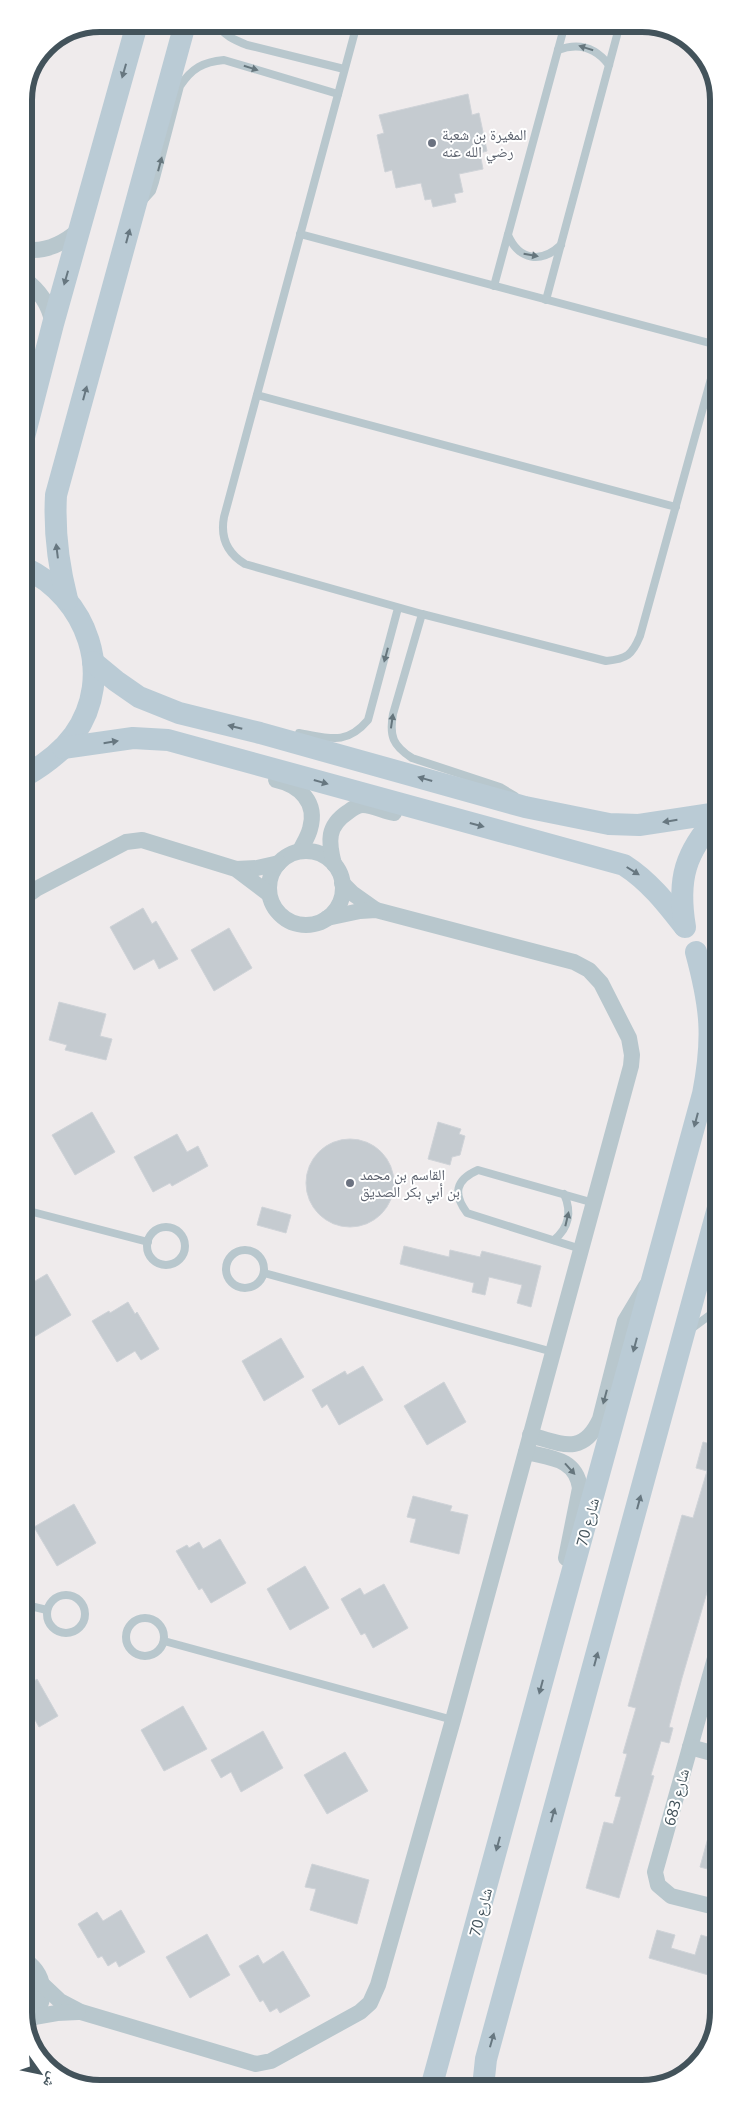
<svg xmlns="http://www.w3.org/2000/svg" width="743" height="2113" font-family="'Noto Sans','Noto Naskh Arabic',sans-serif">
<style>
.building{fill:#c5cbd0;stroke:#cfd3d8}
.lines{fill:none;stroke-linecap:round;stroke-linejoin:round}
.lane{stroke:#b8c7cd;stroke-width:8}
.street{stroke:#b8c7cd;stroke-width:16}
.secondary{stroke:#bacbd5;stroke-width:22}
.oneway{fill:#66767d}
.oneway2{fill:#677780}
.worship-dot{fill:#6b7280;stroke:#fff;stroke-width:2}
.labels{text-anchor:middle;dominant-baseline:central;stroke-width:4;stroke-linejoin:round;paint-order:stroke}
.worship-label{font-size:15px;fill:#5b616d;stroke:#fff;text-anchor:start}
.street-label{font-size:15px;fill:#43535b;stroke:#fff}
.rim{fill:none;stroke:#43535b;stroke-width:6}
</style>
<rect width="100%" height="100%" fill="#efebec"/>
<!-- building -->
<g class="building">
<path d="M468,94L472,115L479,113L487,151L480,153L483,169L459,174L463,192L454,194L456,202L433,207L431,199L425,200L421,183L396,188L392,170L385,172L377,135L384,133L379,115Z"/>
<path d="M143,908L152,924L156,921L178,959L159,969L154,959L134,970L110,927Z"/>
<path d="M229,928L252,968L214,991L191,950Z"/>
<path d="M59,1002L106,1014L100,1036L112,1039L106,1060L65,1050L67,1045L49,1040Z"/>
<path d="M92,1112L115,1152L75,1175L52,1135Z"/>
<path d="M438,1122L461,1129L459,1134L465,1136L460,1155L452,1157L450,1165L428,1159Z"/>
<path d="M177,1134L187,1152L198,1146L208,1166L172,1186L170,1183L153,1192L134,1157Z"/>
<circle cx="350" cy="1183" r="44"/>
<path d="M262,1207L291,1215L286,1233L257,1225Z"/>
<path d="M404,1246L449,1257L450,1250L480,1257L482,1251L541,1266L531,1307L517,1303L522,1285L489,1277L485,1295L472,1292L474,1283L400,1264Z"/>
<path d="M47,1274L71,1315L34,1337L26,1322L25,1287Z"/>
<path d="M128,1302L135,1314L137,1312L159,1349L141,1360L135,1351L117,1362L92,1321L109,1311L110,1313Z"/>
<path d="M281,1338L304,1377L264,1401L242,1361Z"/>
<path d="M363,1366L383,1400L339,1425L327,1404L322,1408L312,1390L345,1371L347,1375Z"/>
<path d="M444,1382L466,1422L427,1445L404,1406Z"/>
<path d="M703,1442L714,1445L715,1442L718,1443L719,1551L682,1678L669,1727L673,1728L669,1743L661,1741L651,1775L654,1776L619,1898L586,1888L604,1822L613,1824L621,1797L615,1796L627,1754L623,1753L636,1708L628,1706L668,1564L682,1515L693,1518L707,1471L696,1468Z"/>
<path d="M413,1496L452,1506L450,1511L468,1515L459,1554L410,1542L416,1519L407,1517Z"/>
<path d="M74,1504L96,1543L57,1566L34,1527Z"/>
<path d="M220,1539L246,1583L211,1603L202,1588L199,1590L176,1551L187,1545L189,1548L199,1542L203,1549Z"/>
<path d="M305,1566L329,1608L290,1630L267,1589Z"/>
<path d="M384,1584L408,1628L373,1648L365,1633L361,1635L341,1599L360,1588L364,1595Z"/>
<path d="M37,1679L58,1716L39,1727L34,1718L26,1722V1687Z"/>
<path d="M183,1706L207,1749L164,1771L141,1730Z"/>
<path d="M263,1731L283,1768L241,1792L231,1772L221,1778L211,1760Z"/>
<path d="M345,1752L368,1791L327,1814L304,1775Z"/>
<path d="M715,1812H719V1872L700,1867Z"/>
<path d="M312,1864L369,1880L357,1924L310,1910L316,1889L305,1887Z"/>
<path d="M121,1910L145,1952L119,1967L116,1961L108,1966L102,1956L98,1958L78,1924L97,1912L103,1921Z"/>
<path d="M657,1930L675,1935L671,1948L695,1955L701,1935L718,1940L713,1958L719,1960V1978L649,1958Z"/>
<path d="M207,1934L230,1975L190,1998L166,1957Z"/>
<path d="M283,1951L310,1996L280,2013L277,2008L270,2012L263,2000L260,2002L239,1966L258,1955L263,1964Z"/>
</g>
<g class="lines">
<!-- lane -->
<g class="lane">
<path d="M216,24C224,35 234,40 247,45L344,69"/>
<path d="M357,24L224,517C220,538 227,553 245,564L422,614L606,661C627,659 632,655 640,636L717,357"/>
<path d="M558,50C579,42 596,48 609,65"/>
<path d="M143,201L152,191L155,182L180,86C192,68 203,62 224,60L338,94"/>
<path d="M300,234L717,345"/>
<path d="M508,235C519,260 541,264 561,245"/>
<path d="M494,286L565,24"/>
<path d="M546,300L620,24"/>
<path d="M257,395L676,507"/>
<path d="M422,614L393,714C389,736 393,746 412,758L500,787L515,796"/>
<path d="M299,733C329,738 346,746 368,720L398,608"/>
<path d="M25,1210L148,1242"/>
<circle cx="166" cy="1246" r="19"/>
<path d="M554,1240C569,1228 572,1212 564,1194"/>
<path d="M581,1249L467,1213C453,1194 455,1180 478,1170L594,1203"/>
<circle cx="245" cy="1269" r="19"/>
<path d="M264,1273L553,1352"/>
<path d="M691,1329L718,1309"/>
<circle cx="66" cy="1614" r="19"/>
<path d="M26,1605L47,1610"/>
<circle cx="145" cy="1637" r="19"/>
<path d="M164,1641L453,1720"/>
</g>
<!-- street -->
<g class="street">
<path d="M24,249C45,253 64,243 79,230"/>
<path d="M24,279C40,291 49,304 53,324"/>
<path d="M276,780C299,785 318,802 310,829C308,837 303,844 300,851"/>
<circle cx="306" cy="888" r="37"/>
<path d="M334,864C328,841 327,826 348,812C352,809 357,805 363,805C372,805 384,811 394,813"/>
<path d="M236,869L257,868L279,863"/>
<path d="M342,883L352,893L376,910"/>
<path d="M25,897L36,889L126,842L142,840L236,869L269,894"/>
<path d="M530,1435C562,1444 583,1456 600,1419L625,1321L646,1286"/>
<path d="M526,1452C550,1458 576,1458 580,1488L566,1558"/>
<path d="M719,1644L655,1872L658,1885L671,1896L719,1908"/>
<path d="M690,1747L719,1755"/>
<path d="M26,1961C48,1977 48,2006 26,2024"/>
<path d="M43,1985L60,2001L81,2012L256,2064L271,2061L360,2012L370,2003L378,1985L453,1720L631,1066L632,1055L629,1038L601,983L589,970L574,962L376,910L360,911L327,918"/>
<path d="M34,2017L57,2013L78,2012"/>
</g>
<!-- secondary -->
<g class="secondary">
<path d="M24,437L53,324L137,24"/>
<path d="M25,568C87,597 116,676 74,735C61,753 44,765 25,776"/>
<path d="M67,599C58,564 54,531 56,495L185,24"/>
<path d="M93,662L116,681L139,697L179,713L260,733L525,807L609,824L639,825L718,813"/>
<path d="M63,748L133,738L168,740L624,865C649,881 666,903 684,926"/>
<path d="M685,927C677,879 685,852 718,816"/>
<path d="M483,2087L486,2059L718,1208"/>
<path d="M431,2088L703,1094C714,1038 711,1007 696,952"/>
</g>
</g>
<!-- one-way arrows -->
<defs><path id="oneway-solid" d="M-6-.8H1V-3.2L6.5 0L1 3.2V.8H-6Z" transform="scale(1.25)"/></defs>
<g class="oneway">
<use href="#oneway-solid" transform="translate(586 48) rotate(-163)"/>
<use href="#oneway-solid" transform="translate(251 68) rotate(17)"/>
<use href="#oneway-solid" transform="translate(160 164) rotate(-75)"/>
<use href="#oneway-solid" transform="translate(531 255) rotate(10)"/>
<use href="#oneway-solid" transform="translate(386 655) rotate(105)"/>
<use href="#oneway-solid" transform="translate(392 721) rotate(-82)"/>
<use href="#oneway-solid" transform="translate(567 1219) rotate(-77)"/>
<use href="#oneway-solid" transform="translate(605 1397) rotate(105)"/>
<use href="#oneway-solid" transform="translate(570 1469) rotate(48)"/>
</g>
<g class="oneway2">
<use href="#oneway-solid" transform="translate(124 71) rotate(106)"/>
<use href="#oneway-solid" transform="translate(128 236) rotate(-75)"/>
<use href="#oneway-solid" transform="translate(66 278) rotate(106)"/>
<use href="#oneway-solid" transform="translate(85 393) rotate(-75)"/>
<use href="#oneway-solid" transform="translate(57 551) rotate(-97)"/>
<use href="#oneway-solid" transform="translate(235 727) rotate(-166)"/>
<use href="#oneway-solid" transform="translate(111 742) rotate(-9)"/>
<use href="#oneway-solid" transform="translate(425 779) rotate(-164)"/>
<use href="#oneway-solid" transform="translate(321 782) rotate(16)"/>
<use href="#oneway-solid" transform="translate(670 821) rotate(171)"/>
<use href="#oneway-solid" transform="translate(477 825) rotate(15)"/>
<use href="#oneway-solid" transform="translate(633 871) rotate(32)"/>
<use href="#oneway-solid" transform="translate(696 1120) rotate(105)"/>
<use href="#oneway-solid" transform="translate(635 1345) rotate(105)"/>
<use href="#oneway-solid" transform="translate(639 1502) rotate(-75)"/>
<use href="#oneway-solid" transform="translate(596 1659) rotate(-75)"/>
<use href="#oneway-solid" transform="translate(541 1687) rotate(105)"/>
<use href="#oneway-solid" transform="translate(553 1815) rotate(-75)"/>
<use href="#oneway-solid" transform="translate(498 1844) rotate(105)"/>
<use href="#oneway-solid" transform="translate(492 2040) rotate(-74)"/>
</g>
<!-- markers -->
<g class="worship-dot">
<circle cx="432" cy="143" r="5"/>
<circle cx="350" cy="1183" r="5"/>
</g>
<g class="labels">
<!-- worship labels -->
<g class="worship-label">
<text x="442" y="134">المغيرة بن شعبة<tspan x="442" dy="17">رضي الله عنه</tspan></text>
<text x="360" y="1174">القاسم بن محمد<tspan x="360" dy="17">بن أبي بكر الصديق</tspan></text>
</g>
<!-- street labels -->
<g class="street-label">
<text transform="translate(587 1522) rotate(-75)">شارع 70</text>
<text transform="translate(676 1797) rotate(-75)">شارع 683</text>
<text transform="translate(480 1912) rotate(-75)">شارع 70</text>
</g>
</g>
<!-- crop -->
<path d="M0 0H743V2113H0ZM100 32H642A68 68 0 0 1 710 100V2012A68 68 0 0 1 642 2080H100A68 68 0 0 1 32 2012V100A68 68 0 0 1 100 32Z" fill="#fff" fill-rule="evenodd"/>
<path class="rim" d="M100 32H642A68 68 0 0 1 710 100V2012A68 68 0 0 1 642 2080H100A68 68 0 0 1 32 2012V100A68 68 0 0 1 100 32Z"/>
<!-- north arrow -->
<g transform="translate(40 2073) rotate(123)" stroke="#ffffff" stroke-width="4" paint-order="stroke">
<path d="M0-4L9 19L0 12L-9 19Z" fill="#43535b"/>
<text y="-8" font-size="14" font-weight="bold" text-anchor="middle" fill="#43535b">ش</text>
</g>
</svg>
